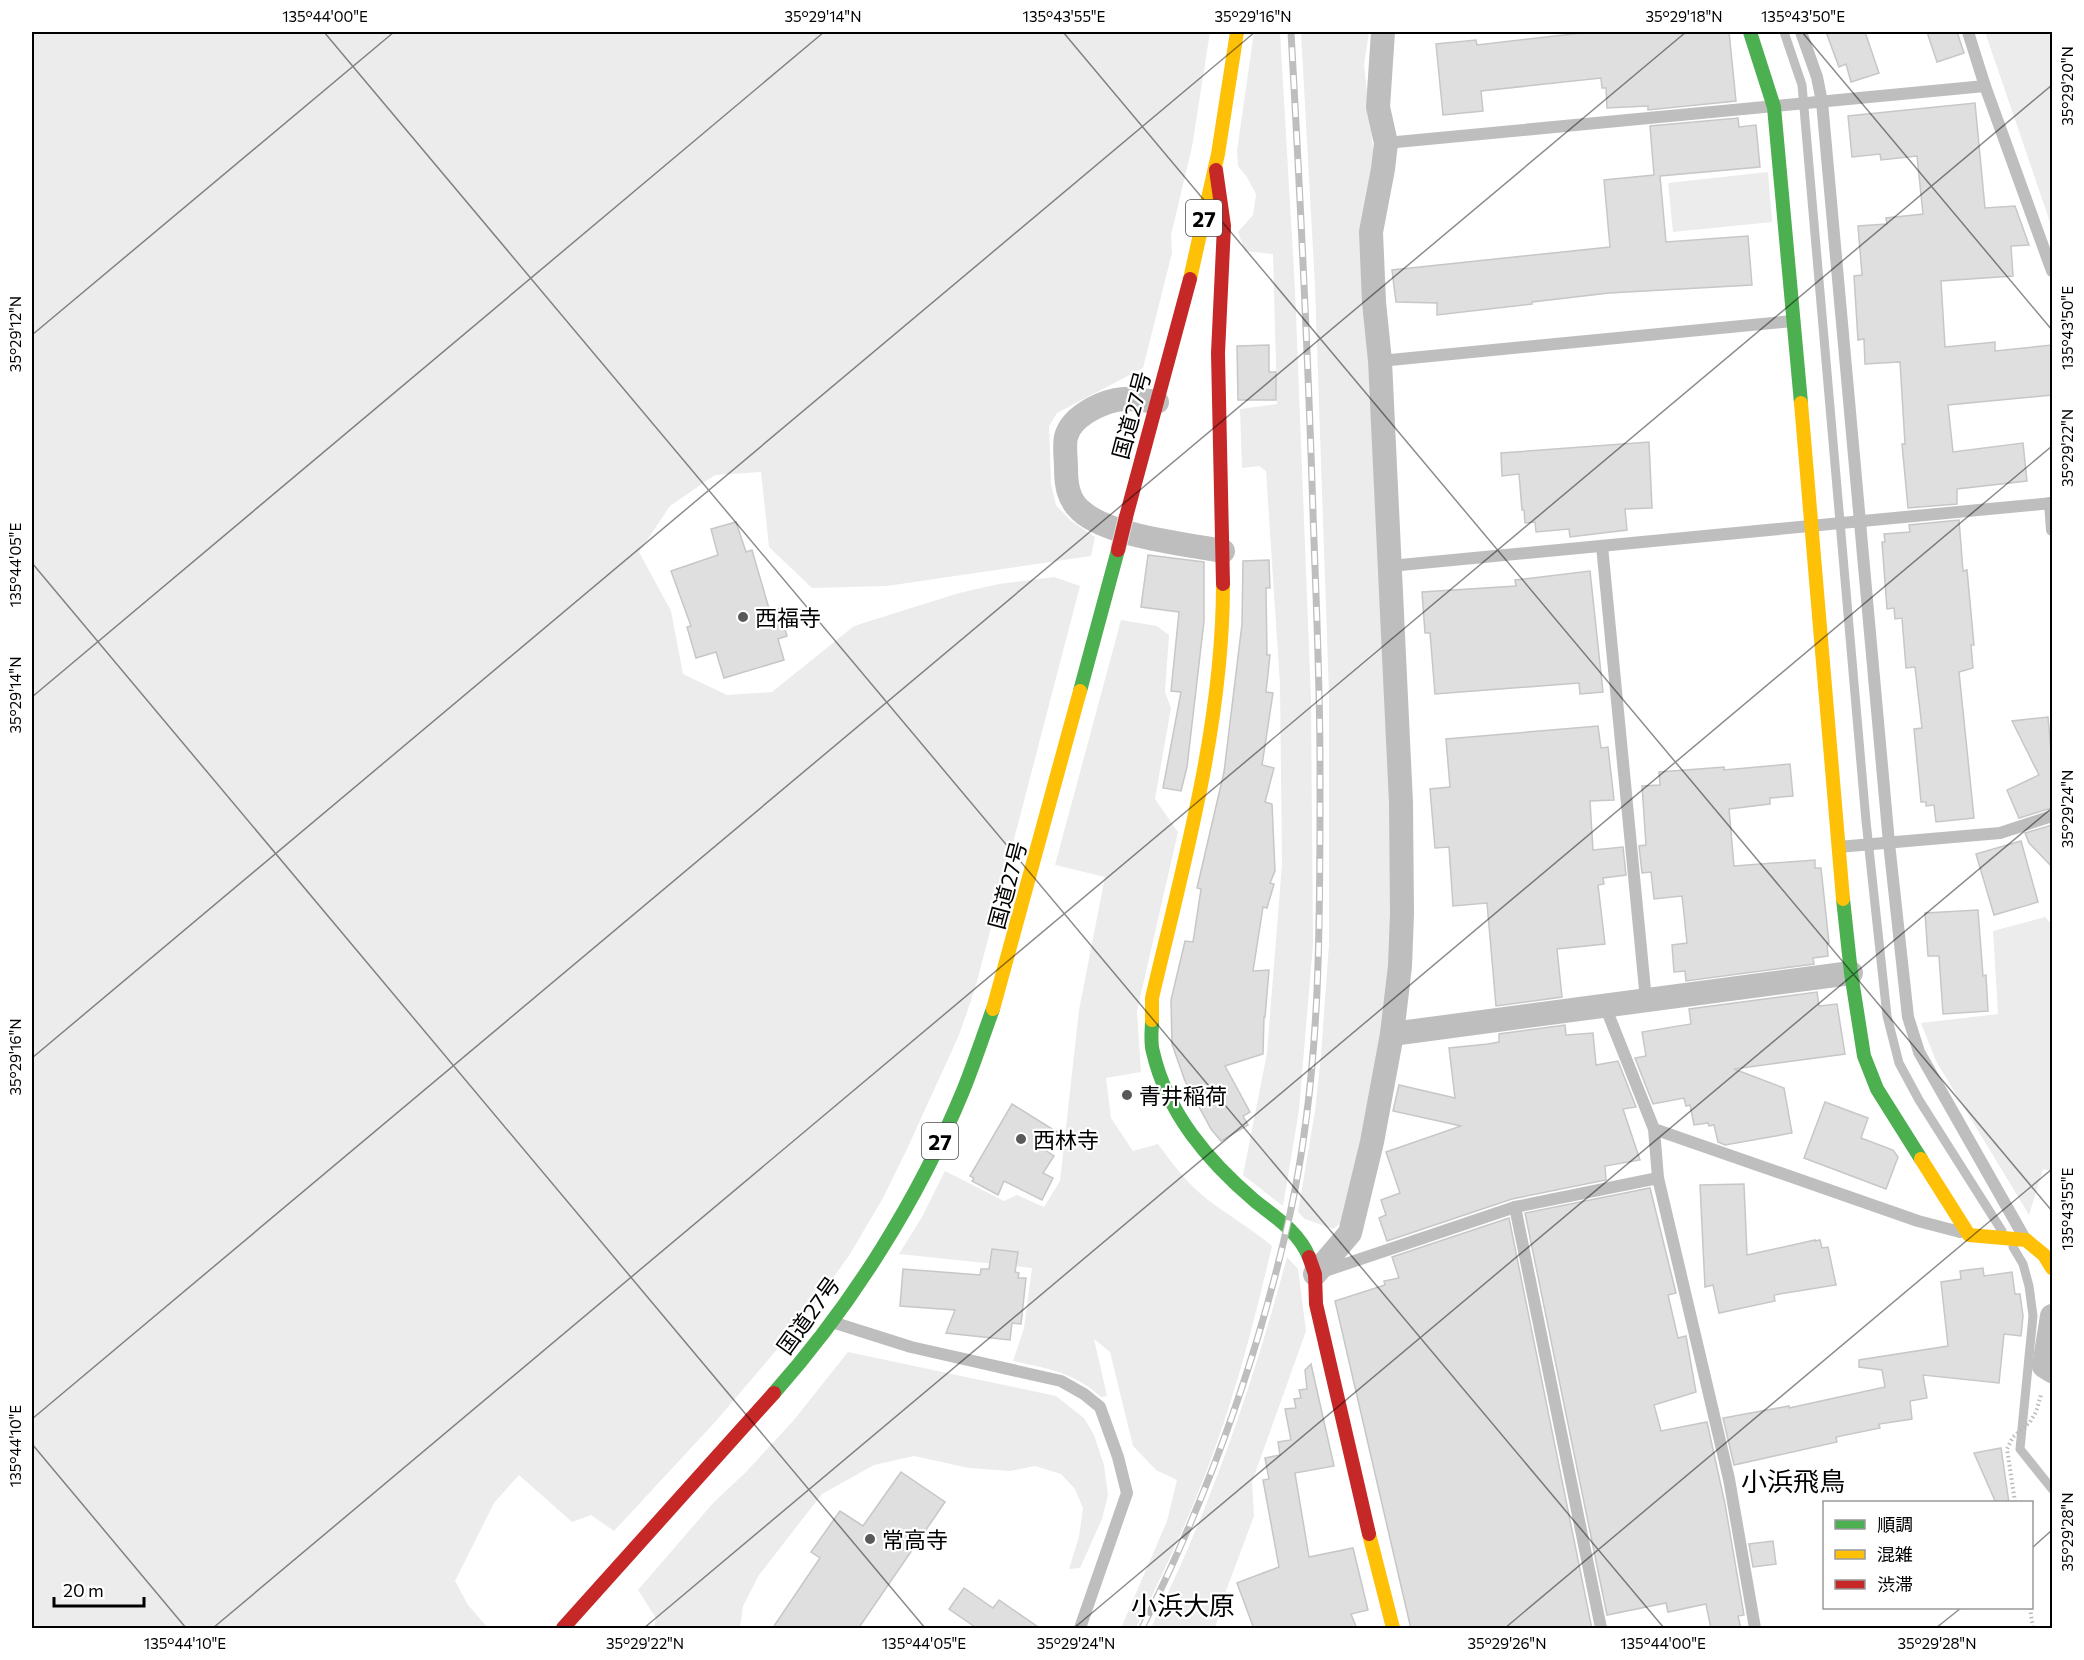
<svg xmlns="http://www.w3.org/2000/svg" width="2084" height="1660" font-family="Commissioner,'Noto Sans JP',sans-serif">
<style>
.green{fill:#ececec}
.lines{fill:none;stroke-linecap:round;stroke-linejoin:round}
.stream{stroke:#bfbfbf;stroke-width:9}
.building{fill:#dfdfdf;stroke:#c7c7c7;stroke-width:1.5}
.path{stroke:#b9b9b9;stroke-width:4;stroke-dasharray:1.5 3;stroke-linecap:butt}
.lane{stroke:#bebebe;stroke-width:12}
.street{stroke:#bebebe;stroke-width:24}
.fast{stroke:#4caf50;stroke-width:14}
.slow{stroke:#ffc107;stroke-width:14}
.jam{stroke:#c62828;stroke-width:14}
.rail-casing{stroke:#bebebe;stroke-width:7}
.rail{stroke:#fff;stroke-width:4.5;stroke-dasharray:14;stroke-linecap:butt}
.jam-bridge-casing{stroke:#dbdbdb;stroke-width:16;stroke-linecap:butt}
.jam-bridge{stroke:#c62828;stroke-width:14}
.ticks{fill:none;stroke:#000;stroke-width:1.5;stroke-opacity:0.45}
.poi-dot{fill:#595959;stroke:#fff;stroke-width:2}
.labels{text-anchor:middle;dominant-baseline:central;stroke-width:4.5;stroke-linejoin:round;paint-order:stroke}
.shield{fill:#fff;stroke:#4c4c4c;stroke-width:1.5}
.shield-label{font-size:21px;font-weight:bold;fill:#000}
.street-label{font-size:22px;fill:#000;stroke:#fff}
.poi-label{font-size:22px;fill:#000;stroke:#fff;text-anchor:start}
.quarter-label{font-size:26px;fill:#000;stroke:#fff}
.neatline{fill:none;stroke:#000;stroke-width:2}
.ticks-label{font-size:15px;text-anchor:middle;fill:#000}
</style>
<rect width="100%" height="100%" fill="#fff"/>
<!-- green -->
<g class="green">
<path d="M32,32H1210L1192,147L1171,235L1172,253L1143,368L1057,413L1049,426L1051,484L1056,505L1070,520L1095,537L1091,556L887,586L812,588L769,547L761,472L715,475L670,506L639,552L671,611L683,674L727,695L772,692L854,626L959,593L999,584L1054,577L1080,586L975,989L959,1035L907,1149L883,1198L850,1254L808,1313L716,1421L614,1531L591,1515L572,1522L519,1475L494,1503L455,1581L468,1605L488,1628H32Z"/>
<path d="M1254,32H1280L1295,289L1311,699L1313,944L1299,1110L1283,1206L1243,1175L1267,1053L1282,864L1280,685L1266,471L1259,466L1242,468L1240,409L1277,404L1273,254L1245,251L1238,232L1253,215L1256,194L1247,177L1238,166L1237,151Z"/>
<path d="M1301,32H1369L1364,65L1374,158L1368,358L1391,803V962L1382,1031L1362,1137L1342,1222L1333,1229L1305,1219L1298,1212L1315,1111L1321,1055L1329,944V696L1315,287Z"/>
<path d="M1985,32H2052V228Z"/>
<path d="M1768,172L1772,222L1673,232L1668,183Z"/>
<path d="M1121,620L1157,626L1169,635L1165,692L1171,708L1155,799L1178,832L1137,1011L1141,1072L1106,1078L1111,1118L1133,1151L1158,1144C1173,1165 1188,1184 1208,1200C1229,1216 1252,1229 1272,1246C1256,1314 1239,1382 1215,1448C1193,1510 1165,1570 1136,1628H1121L1167,1521L1177,1480L1156,1470L1133,1446L1110,1352L1094,1339L1107,1396L1101,1397C1072,1371 1049,1369 1013,1361L1024,1328L1032,1268L899,1254L922,1217L945,1171L1004,1201L1017,1195L1044,1207L1060,1181L1079,1010L1105,877L1055,865Z"/>
<path d="M2045,917L2052,925V1171L2043,1169L2029,1215L1936,1061L1921,1023L1998,1014L1993,931Z"/>
<path d="M1287,1257L1298,1269L1306,1331L1252,1482L1254,1516L1226,1591L1215,1628H1151C1210,1509 1253,1385 1287,1257Z"/>
<path d="M848,1352L1056,1396L1084,1418L1094,1435L1104,1465L1108,1495L1102,1519L1080,1568L1069,1569L1079,1537L1083,1508L1075,1489L1061,1474L1035,1466L1010,1471L969,1468L914,1456L874,1465L822,1494L759,1575L743,1606L740,1628H654L656,1618L638,1590L714,1502L745,1473L793,1421Z"/>
</g>
<g class="lines">
<!-- stream -->
<g class="stream">
<path d="M1784,32L1802,85L1866,821L1887,1016L1899,1063L1919,1100L2002,1231"/>
<path d="M2013,1247L2023,1264L2029,1286L2033,1316L2020,1449L2052,1489"/>
</g>
</g>
<!-- building -->
<g class="building">
<path d="M1590,32H1729L1736,101L1648,110V106L1607,108L1606,88H1602L1601,78L1481,91L1483,111L1443,115L1436,44L1476,40L1477,45Z"/>
<path d="M1826,32H1865L1879,73L1851,82L1846,64L1839,67Z"/>
<path d="M1927,32H1957L1964,53L1937,62Z"/>
<path d="M1975,103L1985,208L2015,206L2029,245L2011,246L2013,276L1941,281L1945,347L1995,342V351L2052,345V395L1948,405L1953,452L2023,443L2027,481L1957,489V504L1908,508L1902,444H1905L1900,362L1865,364L1864,339L1858,340L1854,276L1862,275L1858,226L1887,224L1886,218L1923,214L1917,156L1881,160L1880,154L1852,157L1848,116Z"/>
<path d="M1738,118L1739,127L1756,125L1760,167L1660,176L1666,242L1748,236L1752,285L1609,293L1532,302V304L1437,315V303L1396,302L1392,270L1610,247L1604,180L1654,175L1650,126Z"/>
<path d="M1269,345V372H1276V400H1238L1237,346Z"/>
<path d="M1649,442L1652,508L1625,509L1627,530L1570,537L1569,529L1536,532L1535,522L1525,523L1524,510H1522L1519,474L1502,476L1501,453Z"/>
<path d="M1959,520L1963,571L1967,570L1974,645H1971L1973,668L1959,672L1974,818L1936,822L1934,805L1926,806V802H1921L1914,729L1922,728L1915,667L1906,668L1902,618L1895,619L1894,608L1887,609L1882,542H1885L1884,534L1910,532L1909,525Z"/>
<path d="M736,522L746,552L752,550L770,612L779,609L787,636L778,639L784,660L724,678L716,652L696,658L687,627L691,626L671,571L718,555L711,529Z"/>
<path d="M1148,555L1204,562V621L1187,767L1181,791L1163,788L1181,692L1171,691L1179,612L1141,607Z"/>
<path d="M1269,560L1270,588H1266L1267,655H1270L1266,692L1273,693L1262,765L1274,768L1265,802L1272,804L1275,871L1270,883L1274,884L1267,908L1263,907L1253,971L1269,970L1265,1017H1264L1263,1054L1225,1066L1250,1112L1243,1116L1248,1125L1221,1141L1211,1129L1185,1081L1172,1044L1171,1000L1185,941L1193,942L1201,889L1197,888L1224,772L1242,624L1243,561Z"/>
<path d="M1590,571L1603,692L1580,694L1579,683L1435,694L1430,633H1425L1422,592L1516,586L1515,580Z"/>
<path d="M2048,717L2052,763V808L2019,818L2007,790L2039,775L2012,721Z"/>
<path d="M1598,726L1601,748L1608,747L1614,800L1590,801L1593,850L1623,847L1626,875L1603,878L1604,884L1598,885L1605,944L1557,949L1562,997L1496,1006L1487,903L1453,906L1449,847L1435,848L1430,789L1450,787L1446,739Z"/>
<path d="M1790,764L1793,796L1770,798V804L1729,809L1734,866L1815,860V868H1821L1829,943H1827L1828,956L1813,958L1814,964L1686,981L1685,971L1674,972L1672,945L1687,943L1682,896L1654,899L1651,872L1642,873L1639,846L1646,845L1642,786L1660,785L1659,772L1724,767V770Z"/>
<path d="M2052,825V867L2029,843L2025,833Z"/>
<path d="M2021,841L2038,902L1994,915L1976,854Z"/>
<path d="M1978,910L1983,976L1986,975L1988,1011L1943,1014L1939,956H1928L1925,913Z"/>
<path d="M1817,992L1819,1006L1837,1004L1845,1054L1734,1069L1784,1088L1792,1133L1725,1145L1718,1142L1714,1125L1709,1126L1708,1123L1694,1125L1690,1105L1686,1106L1684,1098L1653,1104L1635,1058L1646,1056L1642,1032L1691,1024L1689,1009Z"/>
<path d="M1565,1025L1566,1035L1593,1033L1596,1065L1618,1061L1636,1107L1623,1109L1640,1160L1605,1166L1606,1180L1512,1199L1387,1241L1379,1218L1386,1215L1381,1200L1400,1193L1386,1152L1461,1126L1393,1111L1399,1085L1455,1098L1449,1048L1488,1044L1499,1042V1034Z"/>
<path d="M1825,1102L1868,1118L1861,1138L1893,1150L1898,1157L1886,1189L1804,1158Z"/>
<path d="M1012,1104L1057,1132L1045,1150L1054,1156L1043,1173L1053,1178L1042,1200L1004,1181L998,1195L972,1181L974,1178L970,1176Z"/>
<path d="M1744,1184L1747,1255L1815,1240V1241L1820,1240L1822,1248L1828,1247L1836,1285L1774,1295L1775,1301L1719,1313L1713,1285L1705,1287L1700,1185Z"/>
<path d="M1650,1188L1676,1293L1668,1295L1678,1338L1686,1336L1696,1392L1654,1405L1661,1431L1707,1422L1725,1504L1744,1615L1738,1616L1741,1629H1711L1706,1604L1668,1612L1666,1603L1607,1615L1525,1213Z"/>
<path d="M1509,1218L1592,1629H1411L1335,1301L1385,1285L1384,1281L1399,1278L1392,1257Z"/>
<path d="M992,1249L1018,1252L1015,1272L1019,1273L1018,1278H1026L1021,1324L1012,1323L1010,1340L946,1333L955,1310L900,1306L903,1269L980,1275L981,1269H989Z"/>
<path d="M1983,1268L1984,1276L2012,1272L2015,1294H2020L2023,1316L2021,1336L2004,1334L1999,1383L1923,1375L1927,1398L1910,1401L1912,1419L1879,1424L1880,1428L1836,1437L1837,1442L1734,1465L1723,1418L1789,1406V1408L1885,1387L1882,1370L1859,1367V1360L1948,1346L1941,1282L1961,1279L1960,1271Z"/>
<path d="M1311,1364L1334,1466L1295,1473L1309,1557L1353,1548L1368,1610L1351,1614L1357,1629H1254L1237,1583L1279,1567L1263,1480L1269,1479L1265,1458L1280,1455L1278,1442L1291,1440L1285,1409L1296,1408L1294,1399L1301,1398L1299,1390L1307,1389L1305,1370Z"/>
<path d="M2001,1448L2009,1503H1996L1974,1453Z"/>
<path d="M901,1472L945,1502L858,1629H772L820,1558L811,1552L840,1511L863,1526Z"/>
<path d="M1773,1541L1776,1564L1753,1567L1749,1544Z"/>
<path d="M964,1588L993,1608L999,1600L1041,1629H978L949,1609Z"/>
</g>
<g class="lines">
<!-- path -->
<g class="path">
<path d="M2015,1502L2007,1449L2013,1437L2030,1422L2036,1412L2041,1395"/>
<path d="M2030,1608L2033,1628"/>
</g>
<!-- lane -->
<g class="lane">
<path d="M1801,32L1817,77L1822,102L1889,843L1908,1017L1919,1052L2024,1237"/>
<path d="M1968,32L1985,86L2052,271"/>
<path d="M1386,143L1985,86"/>
<path d="M1380,361L1792,321"/>
<path d="M2050,503L2052,530"/>
<path d="M1602,546L1646,1000"/>
<path d="M1390,566L2052,503"/>
<path d="M1838,847L2000,833L2052,816"/>
<path d="M1605,1006L1654,1129L1658,1178L1729,1479L1755,1628"/>
<path d="M1654,1129L1918,1221L1960,1232"/>
<path d="M1515,1207L1601,1628"/>
<path d="M1322,1272L1515,1207L1658,1178"/>
<path d="M832,1322L911,1347L1061,1381L1084,1394L1100,1407L1118,1457L1127,1493L1080,1628"/>
</g>
<!-- street -->
<g class="street">
<path d="M1157,402C1143,400 1129,397 1116,400C1098,404 1071,417 1066,437C1064,446 1066,459 1066,468C1066,484 1068,499 1080,510C1107,536 1186,544 1223,551"/>
<path d="M1392,1034L1851,973"/>
<path d="M1315,1274L1350,1233L1372,1142L1392,1034L1400,966L1402,914L1401,803L1380,361L1374,302L1371,232L1383,169L1386,143L1378,107L1383,32"/>
<path d="M2052,1316L2044,1366L2052,1371"/>
</g>
<!-- fast -->
<g class="fast">
<path d="M1750,32L1774,107L1801,403"/>
<path d="M1080,691L1118,550"/>
<path d="M1843,899L1851,973L1864,1056L1877,1089L1921,1159"/>
<path d="M1152,1020C1152,1030 1150,1042 1153,1052C1167,1113 1208,1161 1255,1201C1275,1217 1299,1232 1309,1257"/>
<path d="M774,1393C852,1305 918,1200 963,1091C974,1064 983,1036 993,1009"/>
</g>
<!-- slow -->
<g class="slow">
<path d="M1190,279L1218,154L1237,32"/>
<path d="M1801,403L1843,899"/>
<path d="M993,1009L1080,691"/>
<path d="M1152,1020V998C1184,862 1223,725 1223,584"/>
<path d="M1921,1159L1969,1235L2026,1240L2044,1255L2052,1268"/>
<path d="M1369,1534L1393,1628"/>
</g>
<!-- jam -->
<g class="jam">
<path d="M1216,170L1224,226L1218,353L1223,584"/>
<path d="M1126,517L1190,279"/>
<path d="M1309,1257L1315,1274L1316,1304L1369,1534"/>
<path d="M563,1628L774,1393"/>
</g>
<!-- rail casing -->
<g class="rail-casing">
<path id="rail" d="M1142,1628C1208,1496 1258,1358 1290,1214C1322,1067 1320,916 1320,766C1320,682 1316,598 1313,513C1308,352 1300,192 1291,32"/>
</g>
<!-- rail -->
<use href="#rail" class="rail"/>
<!-- jam-bridge casing -->
<g class="jam-bridge-casing">
<path id="jam-bridge" d="M1118,550L1126,517"/>
</g>
<!-- jam-bridge -->
<use href="#jam-bridge" class="jam-bridge"/>
</g>
<!-- ticks -->
<path class="ticks" d="M324,32L1664,1628M1063,32L2052,1211M1802,32L2052,330M32,335L394,32M32,563L925,1628M32,697L824,32M32,1058L1255,32M32,1419L1686,32M32,1444L186,1628M2032,1548L2052,1530M213,1628L2052,85M644,1628L2052,446M1074,1628L2052,808M1505,1628L2052,1169M1936,1628L1961,1608"/>
<!-- markers -->
<g class="poi-dot">
<circle cx="743" cy="617" r="6"/>
<circle cx="1127" cy="1095" r="6"/>
<circle cx="1021" cy="1139" r="6"/>
<circle cx="870" cy="1539" r="6"/>
</g>
<g class="labels">
<!-- shield labels -->
<g class="shield">
<rect x="1186" y="200" width="36" height="36" rx="4.5"/>
<rect x="922" y="1123" width="36" height="36" rx="4.5"/>
</g>
<g class="shield-label">
<text x="1204" y="218">27</text>
<text x="940" y="1141">27</text>
</g>
<!-- street labels -->
<g class="street-label">
<text transform="translate(1131 415) rotate(-75)">国道27号</text>
<text transform="translate(1007 885) rotate(-75)">国道27号</text>
<text transform="translate(808 1315) rotate(-54)">国道27号</text>
</g>
<!-- poi labels -->
<g class="poi-label">
<text x="755" y="617">西福寺</text>
<text x="1139" y="1095">青井稲荷</text>
<text x="1033" y="1139">西林寺</text>
<text x="882" y="1539">常高寺</text>
</g>
<!-- quarter labels -->
<g class="quarter-label">
<text x="1793" y="1480">小浜飛鳥</text>
<text x="1183" y="1604">小浜大原</text>
</g>
</g>
<!-- border -->
<rect width="2084" height="1660" fill="none" stroke="#ffffff" stroke-width="66"/>
<!-- legend -->
<rect x="1823" y="1501" width="210" height="108" fill="#ffffff" stroke="#999999" stroke-width="1.5"/>
<rect x="1835" y="1520" width="30" height="9" fill="#4caf50" stroke="#999999" stroke-width="1.5"/>
<text x="1877" y="1531" font-size="18" fill="#000000">順調</text>
<rect x="1835" y="1550" width="30" height="9" fill="#ffc107" stroke="#999999" stroke-width="1.5"/>
<text x="1877" y="1561" font-size="18" fill="#000000">混雑</text>
<rect x="1835" y="1580" width="30" height="9" fill="#c62828" stroke="#999999" stroke-width="1.5"/>
<text x="1877" y="1591" font-size="18" fill="#000000">渋滞</text>
<!-- scale -->
<path d="M54 1597v9h90v-9" fill="none" stroke="#000000" stroke-width="3"/>
<text x="63" y="1597" font-size="18" fill="#000000" stroke="#ffffff" stroke-width="4.5" paint-order="stroke">20 m</text>
<rect x="33" y="33" width="2018" height="1594" class="neatline"/>
<g class="ticks-label">
<text x="325" y="22">135°44'00"E</text>
<text x="823" y="22">35°29'14"N</text>
<text x="1064" y="22">135°43'55"E</text>
<text x="1253" y="22">35°29'16"N</text>
<text x="1684" y="22">35°29'18"N</text>
<text x="1803" y="22">135°43'50"E</text>
<text transform="translate(2068 86) rotate(-90)" y="5">35°29'20"N</text>
<text transform="translate(2068 328) rotate(-90)" y="5">135°43'50"E</text>
<text transform="translate(16 334) rotate(-90)" y="5">35°29'12"N</text>
<text transform="translate(2068 448) rotate(-90)" y="5">35°29'22"N</text>
<text transform="translate(16 565) rotate(-90)" y="5">135°44'05"E</text>
<text transform="translate(16 695) rotate(-90)" y="5">35°29'14"N</text>
<text transform="translate(2068 809) rotate(-90)" y="5">35°29'24"N</text>
<text transform="translate(16 1057) rotate(-90)" y="5">35°29'16"N</text>
<text transform="translate(2068 1209) rotate(-90)" y="5">135°43'55"E</text>
<text transform="translate(16 1446) rotate(-90)" y="5">135°44'10"E</text>
<text transform="translate(2068 1532) rotate(-90)" y="5">35°29'28"N</text>
<text x="185" y="1649">135°44'10"E</text>
<text x="645" y="1649">35°29'22"N</text>
<text x="924" y="1649">135°44'05"E</text>
<text x="1076" y="1649">35°29'24"N</text>
<text x="1507" y="1649">35°29'26"N</text>
<text x="1663" y="1649">135°44'00"E</text>
<text x="1937" y="1649">35°29'28"N</text>
</g>
</svg>
